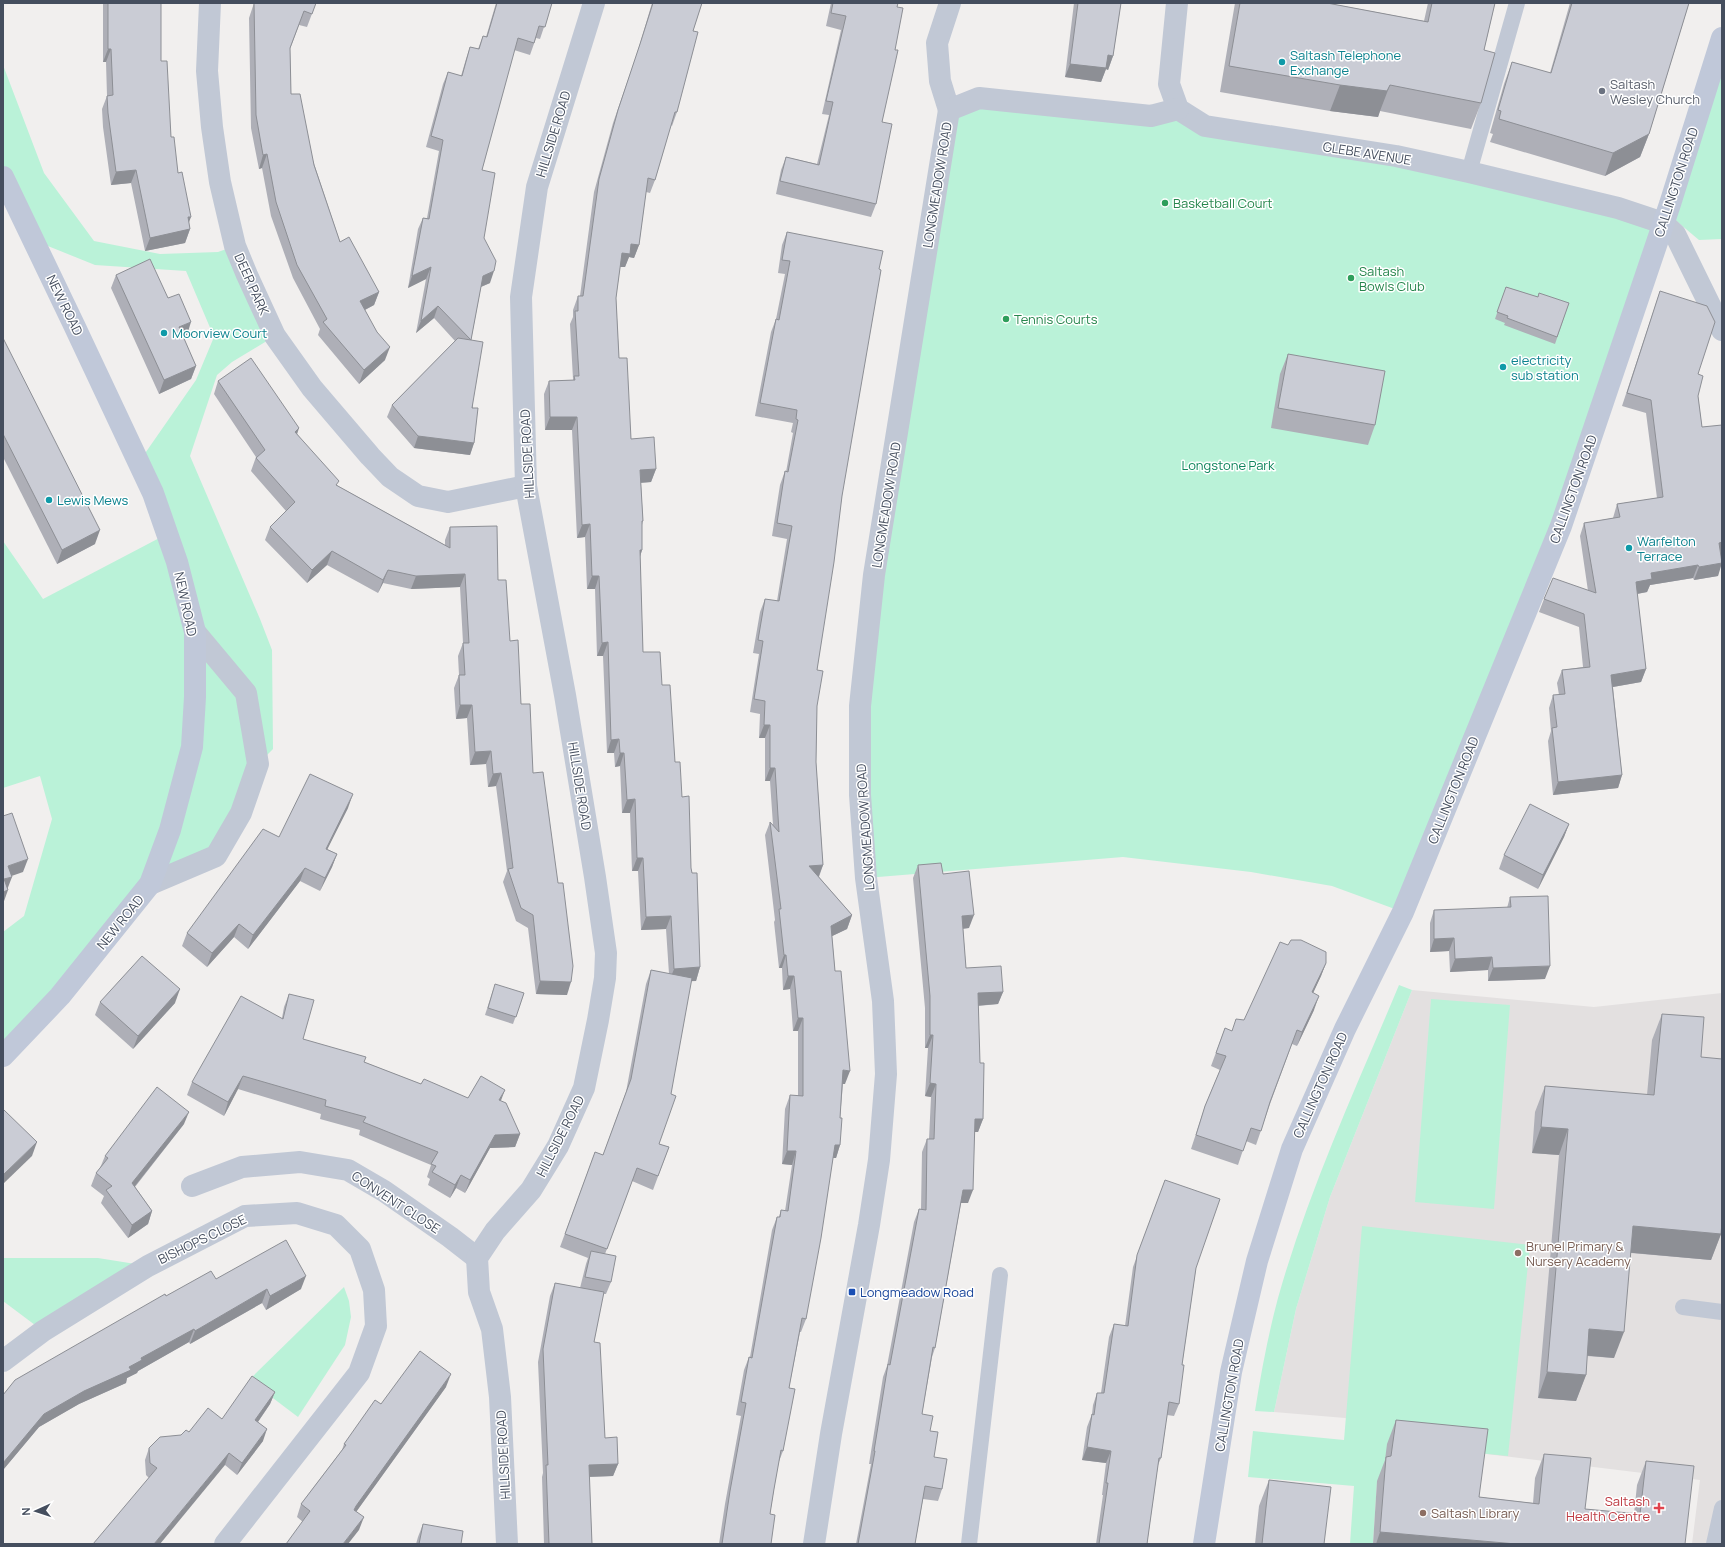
<svg xmlns="http://www.w3.org/2000/svg" width="1725" height="1547" font-family="Manrope,sans-serif">
<style>
.education{fill:#e3e0e0}
.green{fill:#baf2d8}
.lines{fill:none;stroke-linecap:round;stroke-linejoin:round}
.lane{stroke:#c1c8d5;stroke-width:16}
.street{stroke:#c1c8d5;stroke-width:22}
.secondary{stroke:#c0c8d9;stroke-width:22}
.wall{fill:#aeafb7}
.shaded-wall{fill:#8d8f95}
.building{fill:#caccd5;stroke:#8d8f95}
.culture-dot{fill:#0f9aa8;stroke:#fff;stroke-width:1.5}
.worship-dot{fill:#6b7280;stroke:#fff;stroke-width:1.5}
.leisure-dot{fill:#2e9e5b;stroke:#fff;stroke-width:1.5}
.education-dot{fill:#8d6e63;stroke:#fff;stroke-width:1.5}
.transit-dot{fill:#1a4fb4;stroke:#fff;stroke-width:1.5}
.health-dot{fill:#e0444e;stroke:#fff;stroke-width:1.5}
.labels{text-anchor:middle;dominant-baseline:central;stroke-width:3;stroke-linejoin:round;paint-order:stroke}
.culture-label{font-size:13px;fill:#0d838f;stroke:#fff;text-anchor:start}
.worship-label{font-size:13px;fill:#5b616d;stroke:#fff;text-anchor:start}
.street-label{font-size:13px;fill:#454e5e;stroke:#fff}
.leisure-label{font-size:13px;fill:#27864d;stroke:#fff;text-anchor:start}
.park-label{font-size:13px;fill:#10855d;stroke:#fff}
.education-label{font-size:13px;fill:#785e54;stroke:#fff;text-anchor:start}
.transit-label{font-size:13px;fill:#164399;stroke:#fff;text-anchor:start}
.health-label{font-size:13px;fill:#be3a42;stroke:#fff;text-anchor:end}
</style>
<rect width="100%" height="100%" fill="#f1efee"/>
<!-- education -->
<path class="education" d="M1412,990L1594,1007L1722,993V1544H1692L1700,1480L1478,1453L1345,1418L1274,1412L1296,1309L1330,1197Z"/>
<!-- green -->
<g class="green">
<path d="M1722,31V239L1699,240L1667,213Z"/>
<path d="M3,65L44,173L94,241L160,254L218,252L235,246L275,336L232,362L217,375L190,456L260,619L272,650L273,749L258,764L216,856L150,884L3,1051V932L24,916L52,819L40,776L3,788V541L43,599L167,534L139,462L196,380L214,337L186,271L95,265L33,240L3,177Z"/>
<path d="M979,98L1178,109L1663,223L1641,293L1403,912L1332,886L1251,872L1123,857L866,878L860,713L949,110Z"/>
<path d="M1399,985L1412,990L1330,1197L1296,1309L1274,1412L1255,1411C1261,1373 1268,1335 1278,1298C1308,1191 1356,1088 1399,985Z"/>
<path d="M1431,999L1510,1005L1494,1209L1415,1202Z"/>
<path d="M1362,1226L1530,1245L1508,1456L1478,1453L1377,1482L1373,1544H1350L1354,1486L1248,1477L1253,1431L1344,1440Z"/>
<path d="M3,1258H98L148,1266L43,1331L3,1301Z"/>
<path d="M344,1287L349,1301L351,1317L345,1345L298,1417L249,1380Z"/>
</g>
<g class="lines">
<!-- lane -->
<g class="lane">
<path d="M1469,172L1517,3"/>
<path d="M1683,1307L1722,1312"/>
<path d="M969,1544L1000,1275"/>
<path d="M1714,1544L1722,1508"/>
</g>
<!-- street -->
<g class="street">
<path d="M210,3L207,71L212,127L220,182L235,246L247,275L275,336L312,388L370,456L390,477L418,496L448,502L526,486"/>
<path d="M1177,3L1169,84L1178,109L1205,126L1396,156L1469,172L1618,208L1663,223L1675,234L1722,330"/>
<path d="M949,110L940,81L937,43L950,3"/>
<path d="M150,884L216,856L241,813L258,764L246,693L195,632"/>
<path d="M192,1186L242,1167L300,1162L348,1170L384,1191L450,1237L477,1258"/>
<path d="M3,1361L43,1331L148,1266L245,1216L297,1213L336,1225L360,1249L374,1290L376,1326L359,1373L225,1544"/>
<path d="M507,1544L500,1397L492,1329L479,1292L477,1258L495,1231L531,1190L558,1146L584,1088L598,1020L605,978L606,953L595,877L565,695L526,486L521,297L537,187L594,3"/>
<path d="M814,1544L831,1434L869,1225L879,1160L886,1074L883,1001L866,878L860,795V706L874,575L949,110L979,98L1151,116L1178,109"/>
</g>
<!-- secondary -->
<g class="secondary">
<path d="M3,177L74,325L153,493L177,562L195,632V697L192,747L170,830L150,884L60,996L3,1056"/>
<path d="M1204,1544L1231,1372L1257,1261L1292,1149L1345,1029L1403,912L1561,526L1670,204L1722,38"/>
</g>
</g>
<!-- wall -->
<g class="wall">
<path d="M103,3H161V61L171,137L178,173L190,229L185,243L145,251L131,183L111,185L103,127L102,109L107,96L106,62H103Z"/>
<path d="M254,3H316L307,27L299,25L290,49L291,94L340,242L379,292L374,305L365,310L385,360L359,384L318,335L320,329L293,278L271,216L262,168L259,169L251,128L249,18Z"/>
<path d="M496,3H552L540,39L536,38L530,55L514,50L482,170L484,238L490,283L481,287L471,340L474,443L470,455L414,448L387,417L392,405L455,341L434,318L416,333L426,279L408,288L418,229L423,218H427L439,151L426,147L443,84L448,72L461,76L466,59L470,47L478,49L483,36L486,37Z"/>
<path d="M652,3H702L693,31L677,112L672,126L671,125L655,180L650,193L646,192L639,245L634,258L629,257L625,267H620L616,298L619,358L631,439L656,469L651,482L641,483L643,521L642,525V550L640,557L643,652L662,685L675,762L682,797L691,868L700,967L696,981H691L659,1144L669,1147L653,1190L632,1181L605,1254L611,1282L606,1294H603L594,1342L605,1438L618,1464L613,1476L589,1477L592,1544H544L542,1477L543,1473L538,1362L550,1296L555,1283L580,1288L586,1264L588,1258L560,1247L595,1152L603,1155L626,1092L646,984L651,970L669,974L666,929L641,930L638,871H632L630,813H622L620,766L615,767L614,753H607L603,656H597L595,589H587L585,537L577,538L572,430H545L544,394L549,381L573,380V379L570,324L573,317V310L578,296H580L594,192L613,123L636,57Z"/>
<path d="M831,3H898L897,7L895,50L882,122L876,204L871,217L776,194L781,170L786,157L817,164L829,115L822,114L841,30L826,26Z"/>
<path d="M1074,3H1121L1113,56L1108,70L1106,69L1101,82L1065,77Z"/>
<path d="M1235,3H1327L1424,21L1428,3H1495L1484,50L1481,103L1471,129L1380,111L1378,117L1330,111L1220,92Z"/>
<path d="M1570,3H1689L1649,134L1640,157L1605,176L1490,142L1493,134L1490,133L1504,84L1512,62L1550,73Z"/>
<path d="M787,232L842,496L817,670L816,762L823,865L819,877L852,915L847,929L832,936L845,1084H843L840,1118V1145L836,1158H833L806,1319L801,1332H800L789,1388L783,1451L778,1464L770,1514L771,1544H719L725,1504L741,1416L736,1415L744,1370L749,1357H750L772,1230L777,1217H779L781,1210L785,1211L792,1165L782,1164L785,1109L790,1095L798,1096V1031H793L790,989L783,990L782,968H779L774,922L775,920L765,835L770,822L773,825L770,781H765V738H759L760,714L750,712L759,654L753,653L760,612L765,599L777,601L787,539L772,536L780,485L785,471L786,472L793,433L791,432L793,423L755,416L771,332L776,319L785,274L778,273L782,245Z"/>
<path d="M116,275L168,298L187,335L183,337L196,366L191,379L159,394L111,288Z"/>
<path d="M1506,287L1538,297L1569,303L1555,344L1504,325L1505,323L1495,319Z"/>
<path d="M1660,291L1698,374V396L1702,427L1721,555L1718,576L1694,580L1693,578L1650,585L1647,592L1637,594L1646,669L1641,682L1613,687L1622,775L1618,788L1553,795L1548,741L1551,731L1549,708L1553,695H1559L1557,683L1562,670L1583,667L1579,627L1539,612L1544,599L1588,591L1580,536L1584,523L1613,518L1617,504L1657,498L1646,413L1622,406Z"/>
<path d="M3,338L95,544L57,564L3,457Z"/>
<path d="M1288,354L1375,425L1368,445L1271,428L1280,374Z"/>
<path d="M218,381L297,434L338,486L445,545V540L450,527L498,580L510,641L533,773L567,995L536,994L528,928L516,921L503,882L507,871L496,786L488,787L486,764L470,765L467,718L456,719L454,688L459,675L458,656L463,643L460,587L411,589L383,583L378,593L327,565L307,583L265,540L270,527L286,511L251,471L256,457L214,394Z"/>
<path d="M348,808L327,849L337,854L332,867L320,891L300,881L248,949L234,937L207,967L182,946L187,933L279,837Z"/>
<path d="M1569,824L1564,837L1538,889L1499,869L1504,855Z"/>
<path d="M918,865L969,928L963,929L966,968L1003,992L998,1004L978,1006L980,1063L983,1119L978,1132H975L968,1203H961L935,1348L932,1357L922,1414L930,1431L934,1457L942,1489L938,1501L923,1499L915,1544H856L871,1464H869L883,1377L887,1366L914,1222L919,1209H921L922,1152L927,1139H929L931,1097L925,1096L928,1048H925V1008L913,878Z"/>
<path d="M1510,897L1545,979L1488,981V970L1450,972L1449,951L1430,952V923L1434,910L1507,908Z"/>
<path d="M1326,963L1321,976L1313,993L1314,1010L1297,1046L1292,1044L1270,1104L1256,1145L1246,1141L1238,1165L1191,1149L1205,1106L1220,1070L1211,1066L1225,1028L1232,1031L1244,1020Z"/>
<path d="M493,990L524,993L513,1024L485,1015Z"/>
<path d="M289,994L303,1039L364,1062L421,1084L468,1098L501,1101L520,1134L515,1147L490,1148L465,1193L456,1188L450,1198L428,1185L430,1179L427,1177L431,1165L359,1135L360,1130L320,1119L321,1114L238,1089L224,1116L187,1095L192,1082L282,1018L284,1007Z"/>
<path d="M100,1002L175,1003L133,1049L95,1015Z"/>
<path d="M1662,1014L1701,1057L1721,1234L1711,1260L1631,1253L1614,1358L1587,1356L1586,1375L1576,1401L1538,1398L1559,1155L1532,1153L1535,1112L1545,1086L1647,1095L1652,1040Z"/>
<path d="M184,1124L135,1187L152,1211L148,1224L128,1238L101,1203L104,1196L91,1186L96,1173L100,1168L105,1156Z"/>
<path d="M1165,1180L1196,1268L1182,1365L1179,1404L1174,1416L1167,1415L1161,1458L1158,1465L1147,1544H1096L1103,1495H1102L1106,1463L1082,1460L1087,1427L1092,1414L1093,1405L1097,1393H1101L1109,1337L1114,1324L1125,1326L1133,1267Z"/>
<path d="M216,1279L301,1289L266,1310L262,1303L190,1344L189,1342L138,1371L137,1373L127,1378L126,1383L79,1404L39,1427L3,1470V1395L166,1296Z"/>
<path d="M446,1387L356,1512L359,1530L303,1522L297,1517L301,1504L342,1450L344,1444L381,1404Z"/>
<path d="M275,1392L270,1404L258,1422L263,1441L237,1475L225,1465L149,1478L146,1475L145,1460L149,1448L189,1432L222,1419Z"/>
<path d="M1396,1420L1479,1497L1533,1503L1535,1478L1544,1454L1585,1509L1634,1514L1637,1485L1646,1461L1685,1544H1373L1377,1481L1385,1460L1387,1444Z"/>
<path d="M1269,1480L1324,1544H1255L1259,1506Z"/>
<path d="M423,1524L461,1544H416L418,1537Z"/>
</g>
<!-- shaded-wall -->
<g class="shaded-wall">
<path d="M108,49H111L106,62H103Z"/>
<path d="M1108,55L1113,56L1108,70L1106,69L1101,82L1065,77L1070,64Z"/>
<path d="M1340,85H1390L1380,111L1378,117L1330,111Z"/>
<path d="M1649,134L1640,157L1605,176L1613,153Z"/>
<path d="M267,154L262,168L259,169L263,155Z"/>
<path d="M136,170L131,183L111,185L116,172Z"/>
<path d="M188,217H191L186,230L190,229L185,243L145,251L150,238Z"/>
<path d="M631,244L639,245L634,258L629,257L625,267H617L622,253Z"/>
<path d="M431,267L426,279L408,288L412,276Z"/>
<path d="M494,271L490,283L478,288L483,276Z"/>
<path d="M379,292L374,305L355,315L360,301Z"/>
<path d="M438,306L434,318L416,333L421,321Z"/>
<path d="M191,322L187,335L174,341L179,327Z"/>
<path d="M390,347L385,360L359,384L364,370Z"/>
<path d="M196,366L191,379L159,394L164,380Z"/>
<path d="M550,417H577L572,430H545Z"/>
<path d="M299,428L295,441V432Z"/>
<path d="M418,436L474,443L470,455L414,448Z"/>
<path d="M656,469L651,482L636,483L640,470Z"/>
<path d="M590,524L585,537L577,538L582,525Z"/>
<path d="M100,530L95,544L57,564L62,550Z"/>
<path d="M1722,542V555L1714,556L1719,543Z"/>
<path d="M640,550H642L638,563Z"/>
<path d="M332,551L327,565L307,583L312,570Z"/>
<path d="M1722,563L1718,576L1694,580L1699,567Z"/>
<path d="M1698,565L1693,578L1650,585L1647,592L1631,595L1636,582L1651,573Z"/>
<path d="M388,570L383,583L378,593L383,580Z"/>
<path d="M465,574L460,587L411,589L416,576Z"/>
<path d="M592,576H599L595,589H587Z"/>
<path d="M608,642L603,656H597L602,643Z"/>
<path d="M1646,669L1641,682L1607,688L1611,675Z"/>
<path d="M460,705H472L467,718L456,719Z"/>
<path d="M764,725H770L765,738H759Z"/>
<path d="M619,739L614,753H607L611,740Z"/>
<path d="M491,751L486,764L470,765L475,752Z"/>
<path d="M620,753H624L620,766L615,767Z"/>
<path d="M770,768H775L770,781H765Z"/>
<path d="M501,773L496,786L488,787L493,774Z"/>
<path d="M1622,775L1618,788L1553,795L1558,782Z"/>
<path d="M353,794L348,808L321,862L326,849Z"/>
<path d="M635,799L630,813H622L627,800Z"/>
<path d="M1569,824L1564,837L1538,889L1543,875Z"/>
<path d="M337,854L332,867L320,891L325,878Z"/>
<path d="M637,858H643L638,871H632Z"/>
<path d="M28,859L23,872L3,879L8,866Z"/>
<path d="M823,865L818,878L809,866Z"/>
<path d="M305,868L300,881L248,949L253,935Z"/>
<path d="M12,877L7,890L4,879Z"/>
<path d="M8,890L3,904V892Z"/>
<path d="M852,915L847,929L826,939L831,926Z"/>
<path d="M974,915L969,928L957,929L962,916Z"/>
<path d="M671,916L666,929L641,930L646,917Z"/>
<path d="M239,924L234,937L207,967L212,953Z"/>
<path d="M1454,938L1449,951L1430,952L1434,939Z"/>
<path d="M784,955H786L782,968H779Z"/>
<path d="M1492,957L1488,970L1450,972L1455,959Z"/>
<path d="M1326,963L1321,976L1307,1006L1312,992Z"/>
<path d="M1550,966L1545,979L1488,981L1493,968Z"/>
<path d="M700,967L696,981L669,982L674,969Z"/>
<path d="M788,976H794L790,989L783,990Z"/>
<path d="M540,981L571,982L567,995L536,994Z"/>
<path d="M180,989L175,1003L133,1049L138,1036Z"/>
<path d="M1003,992L998,1004L973,1006L978,993Z"/>
<path d="M1319,996L1314,1010L1297,1046L1302,1032Z"/>
<path d="M798,1018H803L798,1031H793Z"/>
<path d="M930,1035H933L928,1048H925Z"/>
<path d="M843,1070L850,1071L845,1084H839Z"/>
<path d="M243,1076L238,1089L224,1116L228,1102Z"/>
<path d="M930,1083L936,1084L931,1097L925,1096Z"/>
<path d="M505,1090L500,1103L499,1100Z"/>
<path d="M189,1112L184,1124L127,1196L132,1183Z"/>
<path d="M975,1119H983L978,1132H971Z"/>
<path d="M1541,1127L1568,1129L1559,1155L1532,1153Z"/>
<path d="M520,1134L515,1147L490,1148L465,1193L470,1180L495,1135Z"/>
<path d="M37,1142L32,1156L3,1184V1175Z"/>
<path d="M835,1145H840L836,1158H830Z"/>
<path d="M787,1151H796L792,1165L782,1164Z"/>
<path d="M461,1175L456,1188L450,1198L455,1185Z"/>
<path d="M963,1190H973L968,1203H959Z"/>
<path d="M152,1211L148,1224L128,1238L132,1225Z"/>
<path d="M1633,1226L1721,1234L1711,1260L1623,1252Z"/>
<path d="M306,1276L301,1289L266,1310L270,1296Z"/>
<path d="M267,1289L262,1303L190,1344L195,1331Z"/>
<path d="M194,1329L189,1342L138,1371L137,1373L127,1378L126,1383L79,1404L39,1427L3,1470V1463L44,1414L84,1391L129,1367L141,1358Z"/>
<path d="M1589,1329L1624,1332L1614,1358L1580,1355Z"/>
<path d="M1547,1372L1586,1375L1576,1401L1538,1398Z"/>
<path d="M451,1374L446,1387L351,1519L354,1510L356,1506Z"/>
<path d="M275,1392L270,1404L251,1432L255,1420Z"/>
<path d="M267,1429L263,1441L237,1475L242,1463Z"/>
<path d="M1087,1447L1111,1451L1106,1463L1082,1460Z"/>
<path d="M229,1453L225,1465L160,1544H154Z"/>
<path d="M618,1464L613,1476L584,1477L589,1465Z"/>
<path d="M364,1517L359,1530L348,1544H343Z"/>
<path d="M1380,1532L1516,1544H1376Z"/>
</g>
<!-- building -->
<g class="building">
<path d="M108,3H161V61H167L171,137H174L178,173L182,172L191,217H188L190,229L150,238L136,170L116,172L108,113L107,96L113,95L111,49H108Z"/>
<path d="M254,3H316L312,14L304,11L290,48L291,94H300L314,165L340,242L349,237L379,292L360,301L377,332L390,347L364,370L323,322L327,319L297,265L276,202L267,154L263,155L256,115Z"/>
<path d="M497,3H552L545,27L539,26L534,43L518,38L482,170L495,173L484,238L496,261L494,271L483,276L471,340L483,342L472,408H478L474,443L418,436L392,405L458,338L471,340L438,306L421,321L431,267L412,276L423,218L429,219L443,140L431,136L448,72L462,76L470,47L479,49L483,36L487,37Z"/>
<path d="M653,3H702L693,31L698,32L677,112H675L655,180L648,178L639,245L631,244L630,254L622,253L616,298L619,358H627L631,439L654,437L656,469L640,470L643,521H642V550H640L643,652H660L662,685H670L675,762H680L682,797L689,796L691,868L692,873H697L700,967L674,969L671,916L646,917L643,858H637L635,799L627,800L624,753H620L619,739L611,740L608,642L602,643L599,576H592L590,524L582,525L577,417H550L549,381L575,380L574,376H579L575,311H578V296H583L599,179L618,110L640,44Z"/>
<path d="M833,3H898L897,7L903,8L895,50H898L882,122L892,124L876,204L780,181L786,157L819,165L833,102L826,101L846,16L831,13Z"/>
<path d="M1078,3H1121L1113,56L1108,55L1106,68L1070,64Z"/>
<path d="M1240,3H1327L1428,22L1432,3H1495L1484,50L1495,53L1481,103L1390,85L1387,91L1340,85L1229,66Z"/>
<path d="M1572,3H1689L1649,134L1613,153L1499,119L1501,111L1498,110L1512,62L1551,73Z"/>
<path d="M787,232L883,251L879,269L881,270L842,496L834,562L817,670L823,671L817,706L816,762L823,865L809,866L852,915L831,926L835,971H841L850,1071L843,1070L840,1118H842L840,1145H835L821,1238L806,1319L802,1318L789,1388L795,1389L783,1451L781,1450L774,1489L770,1514L775,1515L771,1544H722L730,1491L746,1403L741,1402L749,1357L752,1358L777,1217H780L781,1210L788,1211L796,1151H787L790,1095L803,1096V1018H798L794,976H788L786,955H784L779,909H781L770,822L779,832L775,768H770V725H764L765,701L754,699L763,641L758,640L765,599L779,601L792,526L777,523L785,471L788,472L798,420L796,419L797,410L760,403L776,319L779,320L790,261L782,260Z"/>
<path d="M150,259L168,298L179,294L191,322L179,327L196,366L164,380L116,275Z"/>
<path d="M1506,287L1538,297L1539,293L1569,303L1557,337L1507,318L1508,316L1497,312Z"/>
<path d="M1660,291L1707,306L1715,322L1698,374L1703,376L1698,396L1702,427L1722,425V542L1719,543L1722,563L1699,567L1698,565L1651,573L1652,579L1636,582L1646,669L1611,675L1622,775L1558,782L1552,728L1557,727L1553,695L1565,694L1562,670L1590,667L1584,614L1544,599L1553,578L1596,593L1584,523L1620,517L1617,504L1663,497L1651,400L1627,393Z"/>
<path d="M3,338L100,530L62,550L3,434Z"/>
<path d="M1288,354L1385,371L1375,425L1278,408Z"/>
<path d="M251,358L299,428L295,432L339,481L336,485L450,548V527L497,526L498,580H506L510,641L518,640L521,704H530L533,773L543,772L558,883H563L573,966L571,982L540,981L533,915L521,908L508,869L513,868L501,773L493,774L491,751L475,752L472,705H460L459,675H465L463,643H469L465,574L416,576L388,570L383,580L332,551L312,570L270,527L295,502L256,458L265,450L218,381Z"/>
<path d="M310,774L353,794L326,849L337,854L325,878L305,868L253,935L239,924L212,953L187,933L263,829L279,837Z"/>
<path d="M1530,804L1569,824L1543,875L1504,855Z"/>
<path d="M12,813L28,859L8,866L12,877L4,879L8,890L3,892V816Z"/>
<path d="M941,863L943,874L969,871L974,915L962,916L966,968L1001,966L1003,992L978,993L980,1063H984L983,1119H975L973,1190H963L935,1348L933,1347L922,1414L933,1416L930,1431L938,1432L934,1457L947,1459L942,1489L925,1486L915,1544H858L875,1451H874L888,1364L890,1365L919,1209L926,1210L927,1139H934L936,1084L930,1083L933,1035H930V996L918,865Z"/>
<path d="M1548,896L1550,966L1493,968L1492,957L1455,959L1454,938L1434,939V910L1511,907L1510,897Z"/>
<path d="M1291,940H1301L1326,952V963L1312,992L1319,996L1302,1032L1297,1030L1270,1102L1261,1131L1251,1128L1243,1151L1196,1135L1205,1106L1226,1056L1216,1053L1225,1028L1232,1031L1236,1019L1244,1020L1280,942L1288,945Z"/>
<path d="M142,956L180,989L138,1036L100,1002Z"/>
<path d="M651,970L692,978L671,1094L676,1096L659,1144L669,1147L658,1176L637,1168L607,1249L565,1234L595,1152L603,1155L631,1079Z"/>
<path d="M495,984L524,993L516,1017L488,1008Z"/>
<path d="M289,994L314,1000L303,1039L366,1057L364,1062L421,1084L424,1079L468,1098L481,1076L505,1090L499,1100L506,1103L520,1134L495,1135L470,1180L461,1175L455,1185L432,1172L436,1166L431,1164L438,1152L363,1122L366,1117L325,1106L326,1100L243,1076L228,1102L192,1082L241,996L283,1019Z"/>
<path d="M1662,1014L1704,1017L1701,1057L1722,1059V1222L1721,1234L1633,1226L1624,1332L1589,1329L1586,1375L1547,1372L1568,1129L1541,1127L1545,1086L1654,1095Z"/>
<path d="M157,1087L189,1112L132,1183L152,1211L132,1225L106,1190L112,1186L96,1173L108,1158L105,1156Z"/>
<path d="M4,1110L37,1142L3,1175V1111Z"/>
<path d="M1165,1180L1220,1199L1196,1268L1182,1365H1184L1179,1404L1169,1402L1161,1458H1159L1147,1544H1099L1108,1483H1106L1111,1451L1087,1447L1092,1414L1094,1415L1097,1393H1104L1114,1324L1128,1326L1137,1255Z"/>
<path d="M286,1240L306,1276L270,1296L267,1289L195,1331L194,1329L141,1358L142,1360L129,1367L131,1370L84,1391L44,1414L3,1463V1395L15,1380L165,1294L166,1296L211,1271L216,1279Z"/>
<path d="M591,1251L616,1256L611,1282L585,1277Z"/>
<path d="M555,1283L604,1292L594,1342L600,1343L605,1438L617,1437L618,1464L589,1465L592,1544H549L546,1465H548L543,1349Z"/>
<path d="M420,1351L451,1374L356,1506L354,1510L364,1517L343,1544H286L310,1511L301,1504L346,1445L344,1444L375,1400L381,1404Z"/>
<path d="M252,1376L275,1392L255,1420L267,1429L242,1463L229,1453L154,1544H93L157,1468L150,1463L149,1448L160,1437L181,1435L186,1430L189,1432L208,1408L222,1419Z"/>
<path d="M1396,1420L1488,1429L1479,1497L1539,1504L1544,1454L1591,1458L1585,1509L1640,1514L1646,1461L1694,1466L1685,1544H1516L1380,1532L1386,1457L1391,1456Z"/>
<path d="M1269,1480L1331,1487L1324,1544H1262Z"/>
<path d="M423,1524L463,1531L461,1544H419Z"/>
</g>
<!-- markers -->
<g class="culture-dot">
<circle cx="1282" cy="62" r="4"/>
<circle cx="164" cy="333" r="4"/>
<circle cx="1503" cy="367" r="4"/>
<circle cx="49" cy="500" r="4"/>
<circle cx="1629" cy="548" r="4"/>
</g>
<circle class="worship-dot" cx="1602" cy="91" r="4"/>
<g class="leisure-dot">
<circle cx="1165" cy="203" r="4"/>
<circle cx="1351" cy="278" r="4"/>
<circle cx="1006" cy="319" r="4"/>
</g>
<g class="education-dot">
<circle cx="1518" cy="1253" r="4"/>
<circle cx="1423" cy="1513" r="4"/>
</g>
<rect class="transit-dot" x="848" y="1288" width="8" height="8" rx="2"/>
<path class="health-dot" d="M1657 1502h4v4h4v4h-4v4h-4v-4h-4v-4h4z"/>
<g class="labels">
<!-- culture labels -->
<g class="culture-label">
<text x="1290" y="55">Saltash Telephone<tspan x="1290" dy="15">Exchange</tspan></text>
<text x="172" y="333">Moorview Court</text>
<text x="1511" y="360">electricity<tspan x="1511" dy="15">sub station</tspan></text>
<text x="57" y="500">Lewis Mews</text>
<text x="1637" y="541">Warfelton<tspan x="1637" dy="15">Terrace</tspan></text>
</g>
<!-- worship labels -->
<g class="worship-label">
<text x="1610" y="84">Saltash<tspan x="1610" dy="15">Wesley Church</tspan></text>
</g>
<!-- street labels -->
<g class="street-label">
<text transform="translate(553 134) rotate(-73)">HILLSIDE ROAD</text>
<text transform="translate(1367 153) rotate(9)">GLEBE AVENUE</text>
<text transform="translate(1676 182) rotate(-72)">CALLINGTON ROAD</text>
<text transform="translate(937 185) rotate(-81)">LONGMEADOW ROAD</text>
<text transform="translate(252 284) rotate(66)">DEER PARK</text>
<text transform="translate(65 305) rotate(64)">NEW ROAD</text>
<text transform="translate(527 454) rotate(-93)">HILLSIDE ROAD</text>
<text transform="translate(1573 489) rotate(-70)">CALLINGTON ROAD</text>
<text transform="translate(886 505) rotate(-81)">LONGMEADOW ROAD</text>
<text transform="translate(186 604) rotate(78)">NEW ROAD</text>
<text transform="translate(580 786) rotate(81)">HILLSIDE ROAD</text>
<text transform="translate(1453 790) rotate(-68)">CALLINGTON ROAD</text>
<text transform="translate(865 827) rotate(-94)">LONGMEADOW ROAD</text>
<text transform="translate(120 922) rotate(-51)">NEW ROAD</text>
<text transform="translate(1320 1085) rotate(-66)">CALLINGTON ROAD</text>
<text transform="translate(560 1136) rotate(-63)">HILLSIDE ROAD</text>
<text transform="translate(396 1202) rotate(33)">CONVENT CLOSE</text>
<text transform="translate(202 1239) rotate(-26)">BISHOPS CLOSE</text>
<text transform="translate(1229 1395) rotate(-80)">CALLINGTON ROAD</text>
<text transform="translate(503 1455) rotate(-93)">HILLSIDE ROAD</text>
</g>
<!-- leisure labels -->
<g class="leisure-label">
<text x="1173" y="203">Basketball Court</text>
<text x="1359" y="271">Saltash<tspan x="1359" dy="15">Bowls Club</tspan></text>
<text x="1014" y="319">Tennis Courts</text>
</g>
<!-- park labels -->
<g class="park-label">
<text x="1228" y="465">Longstone Park</text>
</g>
<!-- education labels -->
<g class="education-label">
<text x="1526" y="1246">Brunel Primary &amp;<tspan x="1526" dy="15">Nursery Academy</tspan></text>
<text x="1431" y="1513">Saltash Library</text>
</g>
<!-- transit labels -->
<g class="transit-label">
<text x="860" y="1292">Longmeadow Road</text>
</g>
<!-- health labels -->
<g class="health-label">
<text x="1650" y="1501">Saltash<tspan x="1650" dy="15">Health Centre</tspan></text>
</g>
</g>
<!-- border -->
<rect width="1725" height="1547" fill="none" stroke="#454e5e" stroke-width="8"/>
<!-- north arrow -->
<g transform="translate(36 1511) rotate(267)" stroke="#ffffff" stroke-width="3" paint-order="stroke">
<path d="M0-3L7 15L0 10L-7 15Z" fill="#454e5e"/>
<text y="-6" font-size="11" font-weight="bold" text-anchor="middle" fill="#454e5e">N</text>
</g>
</svg>
